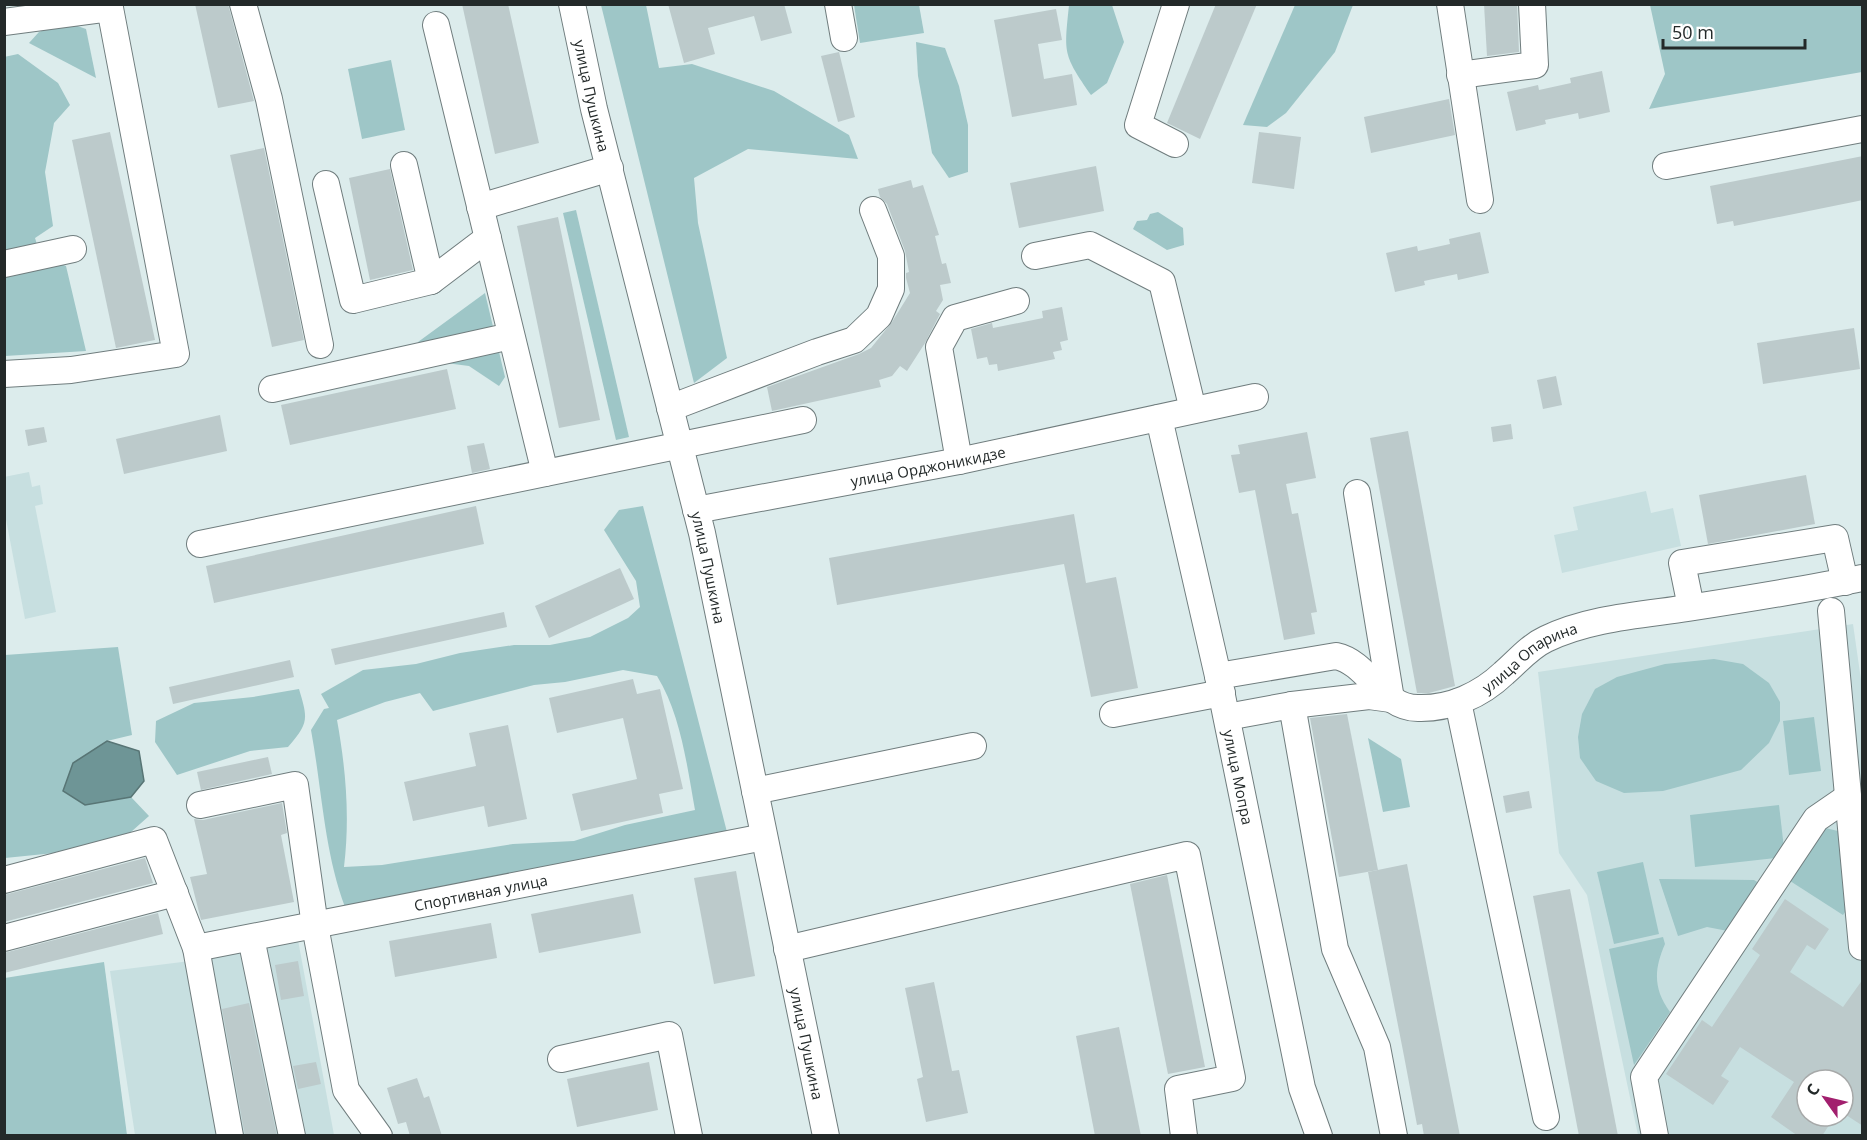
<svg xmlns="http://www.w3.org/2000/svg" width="1867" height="1140" font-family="'Open Sans',sans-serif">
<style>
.built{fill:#c7dfe0;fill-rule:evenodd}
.green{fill:#9ec6c7;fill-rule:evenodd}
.water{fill:#6e9596;stroke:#587575;stroke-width:1.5}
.building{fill:#bccacb}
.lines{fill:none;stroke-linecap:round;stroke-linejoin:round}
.minor-casing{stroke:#707d7e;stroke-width:28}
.minor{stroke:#fff;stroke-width:26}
.labels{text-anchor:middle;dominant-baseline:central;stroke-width:5;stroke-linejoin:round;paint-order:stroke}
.street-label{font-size:15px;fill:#232929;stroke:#fff}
</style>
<rect width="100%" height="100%" fill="#dcecec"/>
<!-- built -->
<g class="built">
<path d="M29,472L32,487L40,485L43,504L35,506L56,612L25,619L5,514L4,477Z"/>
<path d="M1646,491L1651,513L1673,508L1681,546L1562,573L1554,535L1578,530L1573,507Z"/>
<path d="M1853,624L1862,687V1135H1638L1587,895L1559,853L1538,672ZM1807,1080H1843V1116H1807Z"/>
<path d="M298,940L334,1135H135L110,971L198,960Z"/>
</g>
<!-- green -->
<g class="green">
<path d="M601,5H646L659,68L692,64L774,91L849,135L858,159L748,149L694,178L698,223L727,358L694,383Z"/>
<path d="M854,5H919L924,33L860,43Z"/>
<path d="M1069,5H1112L1124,42L1107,83L1091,95C1063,54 1064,54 1069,5Z"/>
<path d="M1295,5H1353L1335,52L1286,113L1267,127L1243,125Z"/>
<path d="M1650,5H1862V72L1649,109L1665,74Z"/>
<path d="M66,22L86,29L96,78L29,43L39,32Z"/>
<path d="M916,42L945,48L959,86L968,125V172L949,178L932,153L918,76Z"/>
<path d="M18,54L58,83L70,105L54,123L45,172L53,226L35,238L41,257L66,266L86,351L5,356L4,57Z"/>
<path d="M391,60L405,130L362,139L348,69Z"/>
<path d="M576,210L629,437L616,440L563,213Z"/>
<path d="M1158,212L1183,228L1184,245L1167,250L1133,229L1137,221L1147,220L1150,214Z"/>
<path d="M485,293L505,377L499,386L469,366L438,362L418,342Z"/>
<path d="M643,506L727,832L345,907C324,851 322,789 311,730L324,709L329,708L321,694L363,670L416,664L460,653L514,645H550L590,637L628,618L640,607L636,581L604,530L619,510ZM623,670L657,676C681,715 687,766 695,810L625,825L574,841L513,844L382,865L344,867C350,817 346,770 337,720L385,702L420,693L433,711L534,685L565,682Z"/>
<path d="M118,647L132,735L107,741L85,805L131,797L149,816L114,847L5,858V655Z"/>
<path d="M1714,659L1743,664L1769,683L1780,702V721L1769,743L1741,770L1663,791L1624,793L1596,781L1580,758L1578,737L1582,714L1595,689L1617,677L1665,664Z"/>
<path d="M299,689C308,719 309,723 288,747L250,751L177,775L155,742L156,721L194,703L253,697Z"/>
<path d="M1814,717L1821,771L1789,775L1783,721Z"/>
<path d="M1368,738L1401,759L1410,807L1383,812Z"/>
<path d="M1779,805L1785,857L1695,867L1690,815Z"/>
<path d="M1821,827L1838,831L1852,902L1843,915L1787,879Z"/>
<path d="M1643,862L1659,934L1614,944L1597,872Z"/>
<path d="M1659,879L1754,880L1764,886L1733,932L1707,927L1678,936Z"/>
<path d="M1663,937L1665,944C1654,969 1653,989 1670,1012L1634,1065L1609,949Z"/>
<path d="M104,962L127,1135H5V978Z"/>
</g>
<!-- water -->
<path class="water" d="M107,741L139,751L144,781L131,797L85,805L63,791L73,763Z"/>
<!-- building -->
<g class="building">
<path d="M195,4H228L254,101L218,108Z"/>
<path d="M462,4H508L539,143L495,154Z"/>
<path d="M668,4H784L792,33L761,41L754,16L708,28L715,54L684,63Z"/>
<path d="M1216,4H1257L1200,139L1167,123Z"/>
<path d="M1484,4H1517L1519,52L1487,56Z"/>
<path d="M1056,9L1062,40L1038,44L1044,79L1072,74L1077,105L1012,117L994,20Z"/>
<path d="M839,52L855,117L838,122L821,56Z"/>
<path d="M1602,71L1610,112L1579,119L1578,113L1545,120L1546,124L1516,131L1507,92L1538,85L1539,90L1571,83L1570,78Z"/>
<path d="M1449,99L1455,135L1371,153L1364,117Z"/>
<path d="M110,132L155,340L116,348L72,140Z"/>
<path d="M1259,132L1301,137L1294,189L1252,183Z"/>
<path d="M264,148L304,340L272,347L230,155Z"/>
<path d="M1863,156V200L1734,226L1733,221L1717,224L1710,186Z"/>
<path d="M1096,166L1104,211L1019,228L1010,183Z"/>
<path d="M390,169L413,270L370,280L349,178Z"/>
<path d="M911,180L913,188L923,185L939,235L935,236L942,264L946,263L951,283L940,285L943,300L936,311L940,314L925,343L907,371L900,366L892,376L879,380L881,387L772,411L767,387L859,354L871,348L892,322L910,293L906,278V273L909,272L905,251L887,204L880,197L878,189Z"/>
<path d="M558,217L600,420L559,428L517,226Z"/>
<path d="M1480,232L1489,273L1458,280L1457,274L1424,281L1425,285L1395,292L1386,253L1417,246L1418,251L1450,244L1449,239Z"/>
<path d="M1062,307L1068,340L1060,342L1062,350L1053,352L1055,359L998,371L997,364L989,365L987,357L977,359L971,329L992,323L993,328L1043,318L1042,311Z"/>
<path d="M1854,328L1860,369L1763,384L1757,343Z"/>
<path d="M447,369L456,409L290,445L281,405Z"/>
<path d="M1556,376L1562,405L1543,409L1537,380Z"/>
<path d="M220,415L227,451L124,474L116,439Z"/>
<path d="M1511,424L1513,439L1493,442L1491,427Z"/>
<path d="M44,427L47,442L28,446L25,430Z"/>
<path d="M1408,431L1455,686L1429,693H1417L1370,438Z"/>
<path d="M1307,432L1316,478L1286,484L1292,514L1298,513L1317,612L1311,613L1315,634L1284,640L1255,490L1239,493L1231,455L1240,454L1238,445Z"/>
<path d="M484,443L490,469L472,473L467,446Z"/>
<path d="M1806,475L1815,524L1708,544L1699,495Z"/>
<path d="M476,506L484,544L214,603L206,566Z"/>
<path d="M1074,514L1086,583L1116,577L1138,688L1091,697L1064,564L837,605L829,558Z"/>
<path d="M620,568L634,599L549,638L535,606Z"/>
<path d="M504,612L507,627L335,665L331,649Z"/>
<path d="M290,660L294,677L173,704L169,687Z"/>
<path d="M633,679L637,694L660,689L683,789L659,794L663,813L581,831L572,794L637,779L623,718L557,733L549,698Z"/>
<path d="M1347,714L1378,870L1339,877L1310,718Z"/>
<path d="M508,725L527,819L488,827L484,806L413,821L404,782L476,766L469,733Z"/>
<path d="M268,757L272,774L201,790L197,772Z"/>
<path d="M1529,791L1532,808L1506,813L1503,796Z"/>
<path d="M282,803L287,833L281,835L294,902L201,920L190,877L207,874L194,819L203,820Z"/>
<path d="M145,858L153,883L4,922V895Z"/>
<path d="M1407,864L1435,1009L1460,1136H1424L1422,1124L1417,1125L1404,1056L1368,872Z"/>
<path d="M736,871L755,976L714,984L694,878Z"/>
<path d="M1167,875L1205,1067L1168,1074L1130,884Z"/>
<path d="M1570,889L1618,1136H1579L1533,896Z"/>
<path d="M633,894L641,933L539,953L531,914Z"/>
<path d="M1785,899L1829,929L1815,950L1807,945L1790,972L1843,1007L1863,979V1126L1843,1113V1080H1807V1116H1835L1822,1136H1798L1771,1117L1794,1082L1740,1047L1721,1076L1729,1081L1713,1105L1666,1074L1702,1020L1712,1027L1760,955L1752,949Z"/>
<path d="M158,913L163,934L4,973V953Z"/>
<path d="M491,923L497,958L395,977L389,941Z"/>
<path d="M298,961L304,996L281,1000L275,965Z"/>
<path d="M934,982L952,1071L959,1070L968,1113L926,1122L917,1079L923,1077L905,988Z"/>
<path d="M249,1003L277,1136H245L222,1009Z"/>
<path d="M1119,1027L1141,1136H1095L1076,1036Z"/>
<path d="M316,1062L321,1084L298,1089L293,1066Z"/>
<path d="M649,1062L658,1110L577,1127L567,1079Z"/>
<path d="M417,1078L424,1098L429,1096L442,1136H410L406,1122L398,1124L387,1088Z"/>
</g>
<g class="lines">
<!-- minor casing -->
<g class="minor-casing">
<g id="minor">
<path d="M243,4L269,99L320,345"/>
<path id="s1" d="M572,4L594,109L702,533L826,1136"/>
<path d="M838,4L844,38"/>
<path d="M1450,4L1480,200"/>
<path d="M4,22L110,8L176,354L71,370L4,374"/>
<path d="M436,25L545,473"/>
<path d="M1460,75L1535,65L1532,4"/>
<path d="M1175,144L1138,125L1176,4"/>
<path d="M404,165L431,281"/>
<path d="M1666,166L1862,129"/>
<path d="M326,184L353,300L431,281L488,238"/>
<path d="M480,207L610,168"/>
<path d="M1035,256L1090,245L1162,282L1193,410"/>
<path d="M4,264L73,249"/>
<path d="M272,389L511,336"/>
<path d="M670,408L817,352L854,340L879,316L891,289V256L873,210"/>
<path id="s2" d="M1159,418L1218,676L1302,1088L1319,1136"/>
<path d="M959,461L939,347L955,318L1016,301"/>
<path id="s3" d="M696,510L959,461L1255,397"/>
<path d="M200,544L803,420"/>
<path d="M1691,607L1682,563L1835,538L1845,582"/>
<path d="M1831,611L1862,947"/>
<path id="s4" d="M1218,676L1336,656C1369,663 1381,708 1418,708C1450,709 1481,695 1504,673C1518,661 1529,647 1546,639C1589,618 1641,615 1688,608C1746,599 1804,590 1862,578"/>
<path d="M1458,702L1546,1117"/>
<path d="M1292,705L1369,696L1391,699L1357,493"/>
<path d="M1113,714L1222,693"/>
<path d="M1227,717L1292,705L1335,949L1377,1047L1394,1136"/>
<path d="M755,791L973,746"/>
<path d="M200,805L295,785L315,926L346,1090L379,1136"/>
<path d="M4,880L154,840L196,948L230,1136"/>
<path d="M4,938L175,893"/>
<path d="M251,938L292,1136"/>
<path id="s5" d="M196,948L764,837"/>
<path d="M787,949L1187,855L1232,1078L1178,1089L1184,1136"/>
<path d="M561,1059L669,1035L689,1136"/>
<path d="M1655,1136L1644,1077L1816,819L1848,797"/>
</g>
</g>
<!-- minor -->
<use href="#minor" class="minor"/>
</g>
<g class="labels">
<!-- street labels -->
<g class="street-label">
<text stroke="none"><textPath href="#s1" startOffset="94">улица Пушкина</textPath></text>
<text stroke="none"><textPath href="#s3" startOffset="236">улица Орджоникидзе</textPath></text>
<text stroke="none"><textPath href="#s1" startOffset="580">улица Пушкина</textPath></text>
<text stroke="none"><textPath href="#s4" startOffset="345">улица Опарина</textPath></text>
<text stroke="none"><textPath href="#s2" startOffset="368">улица Мопра</textPath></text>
<text stroke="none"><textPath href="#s5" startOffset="290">Спортивная улица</textPath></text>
<text stroke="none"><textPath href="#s1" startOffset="1066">улица Пушкина</textPath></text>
</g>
</g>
<!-- border -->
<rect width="1867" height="1140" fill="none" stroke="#232929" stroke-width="12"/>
<!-- north arrow -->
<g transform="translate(1825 1098) rotate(304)"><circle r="28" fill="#ffffff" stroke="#a7a9a9" stroke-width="1.5"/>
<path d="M0-4.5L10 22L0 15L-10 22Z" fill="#a21f6e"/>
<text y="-9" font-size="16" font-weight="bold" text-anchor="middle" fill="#232929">С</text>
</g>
<!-- scale -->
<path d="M1663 39v9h142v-9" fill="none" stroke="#232929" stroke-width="3"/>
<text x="1672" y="39" font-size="18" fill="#232929" stroke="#ffffff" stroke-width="4.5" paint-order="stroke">50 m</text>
</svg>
